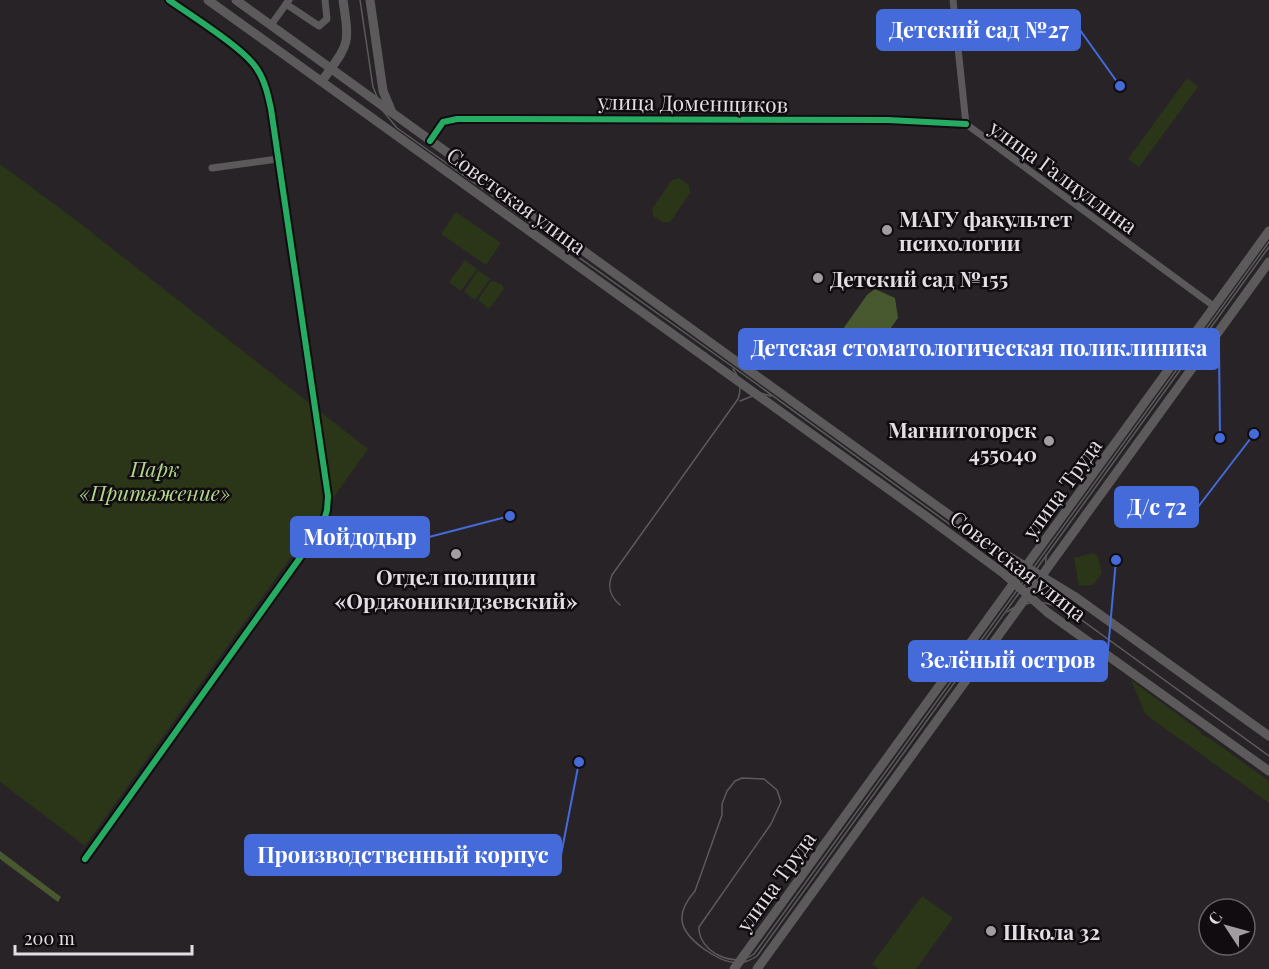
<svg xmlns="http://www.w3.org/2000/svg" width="1269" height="969" font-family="'Playfair Display',serif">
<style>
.green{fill:#2a3617}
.forest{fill:#485930}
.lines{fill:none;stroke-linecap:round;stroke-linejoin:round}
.minor{stroke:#5b5959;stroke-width:7}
.major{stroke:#5d5a5c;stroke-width:9}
.tram{stroke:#5d5a5c;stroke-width:1.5}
.cycleway-casing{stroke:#100c10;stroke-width:10}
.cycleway{stroke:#26ab63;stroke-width:6}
.poi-dot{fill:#a19da1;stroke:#100c10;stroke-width:2}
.labels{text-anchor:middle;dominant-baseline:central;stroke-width:5;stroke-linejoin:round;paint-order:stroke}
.street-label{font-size:21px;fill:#e3dee3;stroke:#100c10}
.poi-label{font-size:21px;font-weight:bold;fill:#e3dee3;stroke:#100c10;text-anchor:start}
.park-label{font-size:21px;font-style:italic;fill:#b3d689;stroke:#100c10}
.leader{fill:none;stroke:#456bda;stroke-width:2}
.callout-dot{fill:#456bda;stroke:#100c10;stroke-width:2}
.callout{fill:#456bda;stroke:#456bda;stroke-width:2}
.callout-label{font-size:22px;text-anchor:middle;font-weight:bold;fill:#fff}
</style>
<rect width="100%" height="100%" fill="#272327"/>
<!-- green -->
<g class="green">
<path d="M1187,78L1198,87L1139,167L1128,159Z"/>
<path d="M0,164L77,221L368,449L85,846L0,782Z"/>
<path d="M679,178L689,185L690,193L670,222H662L653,216L652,209L672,180Z"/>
<path d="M456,212L501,243L486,265L441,234Z"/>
<path d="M465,260L477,269L461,291L449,282Z"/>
<path d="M478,270L490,279L475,300L464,292Z"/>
<path d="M494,281L502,285L504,289L489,309L478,300L490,282Z"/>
<path d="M1093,553L1098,557L1102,573L1093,585L1079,586L1074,558Z"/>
<path d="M1131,680L1200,731L1202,735L1209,738L1269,781V803L1149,717L1145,713Z"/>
<path d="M922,896L953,918L916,969H879L872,964Z"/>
</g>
<!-- forest -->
<g class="forest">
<path d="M875,289L895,298L898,318L865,364H860L854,359L848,364L842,363V349L838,336L867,295Z"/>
<path d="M0,851L61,897L58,902L0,859Z"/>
</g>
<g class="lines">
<!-- minor -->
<g class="minor">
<path d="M953,0L966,124L1215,307"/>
<path d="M286,4L319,26L327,19L325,0"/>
<path d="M271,25L289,0"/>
<path d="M430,141L443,122L457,119L888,120L966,124"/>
<path d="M212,168L278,159"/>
<path d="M85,859L322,527L327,510L328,496L271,109C268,95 265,81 257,69C245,49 190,15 169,0"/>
</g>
<!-- major -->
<g class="major">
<path d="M208,0L923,514L1003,573L1047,612L1269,771"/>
<path d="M236,0L995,548L1074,596L1269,736"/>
<path d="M370,0L383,91L391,110"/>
<path d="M322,81C349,43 350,47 343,0"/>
<path d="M734,969L1269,231"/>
<path d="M757,969L1269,262"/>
</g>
<!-- tram -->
<g class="tram">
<path d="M360,0L373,87L383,111L397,128L740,372L1269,756"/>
<path d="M1269,242L754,954C735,969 698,952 699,927L771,824L781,802L777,790L764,779L742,778L735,781L727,791L722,804V815L695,891C674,915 679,931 704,949C721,961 739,969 757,956L1269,247"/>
<path d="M740,401L760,393L771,396"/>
<path d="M1046,555C1046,569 1043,587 1052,599"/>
<path d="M620,605C610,596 607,587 612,575L738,399C742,388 740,378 733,369"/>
<path d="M1007,612C1020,602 1040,600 1055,606"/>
</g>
<!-- cycleway casing -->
<g class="cycleway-casing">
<g id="cycleway">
<path d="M430,141L443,122L457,119L888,120L966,124"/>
<path d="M85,859L322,527L327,510L328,496L271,109C268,95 265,81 257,69C245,49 190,15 169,0"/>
</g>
</g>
<!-- cycleway -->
<use href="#cycleway" class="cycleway"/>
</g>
<!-- markers -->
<g class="poi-dot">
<circle cx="887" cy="230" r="6"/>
<circle cx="818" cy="278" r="6"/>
<circle cx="1049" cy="441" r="6"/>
<circle cx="456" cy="554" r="6"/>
<circle cx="991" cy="931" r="6"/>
</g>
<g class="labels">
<!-- street labels -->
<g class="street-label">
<text transform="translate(693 102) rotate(1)">улица Доменщиков</text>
<text transform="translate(1064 176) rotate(36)">улица Галиуллина</text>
<text transform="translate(517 200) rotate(36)">Советская улица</text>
<text transform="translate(1061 488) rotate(-54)">улица Труда</text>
<text transform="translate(1019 565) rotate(38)">Советская улица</text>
<text transform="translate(775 881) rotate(-54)">улица Труда</text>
</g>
<!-- poi labels -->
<g class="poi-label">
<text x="899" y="218">МАГУ факультет<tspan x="899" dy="24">психологии</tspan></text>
<text x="830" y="278">Детский сад №155</text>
<text x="1037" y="429" text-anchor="end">Магнитогорск<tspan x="1037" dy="24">455040</tspan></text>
<text x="456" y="576" text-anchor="middle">Отдел полиции<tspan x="456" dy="24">«Орджоникидзевский»</tspan></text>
<text x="1003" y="931">Школа 32</text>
</g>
<!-- park labels -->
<g class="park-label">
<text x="155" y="468">Парк<tspan x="155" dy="24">«Притяжение»</tspan></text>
</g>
</g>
<!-- callouts -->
<path class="leader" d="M1120 86L1080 30M1220 438L1219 349M1254 434L1198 507M510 516L429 537M1116 560L1107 661M579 762L561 855"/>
<g class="callout-dot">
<circle cx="1120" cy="86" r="6"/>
<circle cx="1220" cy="438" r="6"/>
<circle cx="1254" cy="434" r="6"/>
<circle cx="510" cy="516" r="6"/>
<circle cx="1116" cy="560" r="6"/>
<circle cx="579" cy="762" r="6"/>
</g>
<g class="callout">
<rect x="877" y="10" width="203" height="40" rx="6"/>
<rect x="739" y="329" width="480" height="40" rx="6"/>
<rect x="1115" y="487" width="83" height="40" rx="6"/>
<rect x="291" y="517" width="138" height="40" rx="6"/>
<rect x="909" y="641" width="198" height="40" rx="6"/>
<rect x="245" y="835" width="316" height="40" rx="6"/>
</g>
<g class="callout-label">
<text x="979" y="38">Детский сад №27</text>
<text x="979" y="356">Детская стоматологическая поликлиника</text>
<text x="1157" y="515">Д/с 72</text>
<text x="360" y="545">Мойдодыр</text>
<text x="1008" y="668">Зелёный остров</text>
<text x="403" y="863">Производственный корпус</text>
</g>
<!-- north arrow -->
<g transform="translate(1227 927) rotate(306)"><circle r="28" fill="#100c10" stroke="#646064" stroke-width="1.5"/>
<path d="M0-4.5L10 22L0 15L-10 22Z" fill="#a19da1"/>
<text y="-9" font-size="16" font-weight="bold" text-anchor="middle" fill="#e3dee3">С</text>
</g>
<!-- scale -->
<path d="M15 945v9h177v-9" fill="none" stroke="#e3dee3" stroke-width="3"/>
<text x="24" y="945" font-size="18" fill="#e3dee3" stroke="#100c10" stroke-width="4.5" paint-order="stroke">200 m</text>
</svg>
